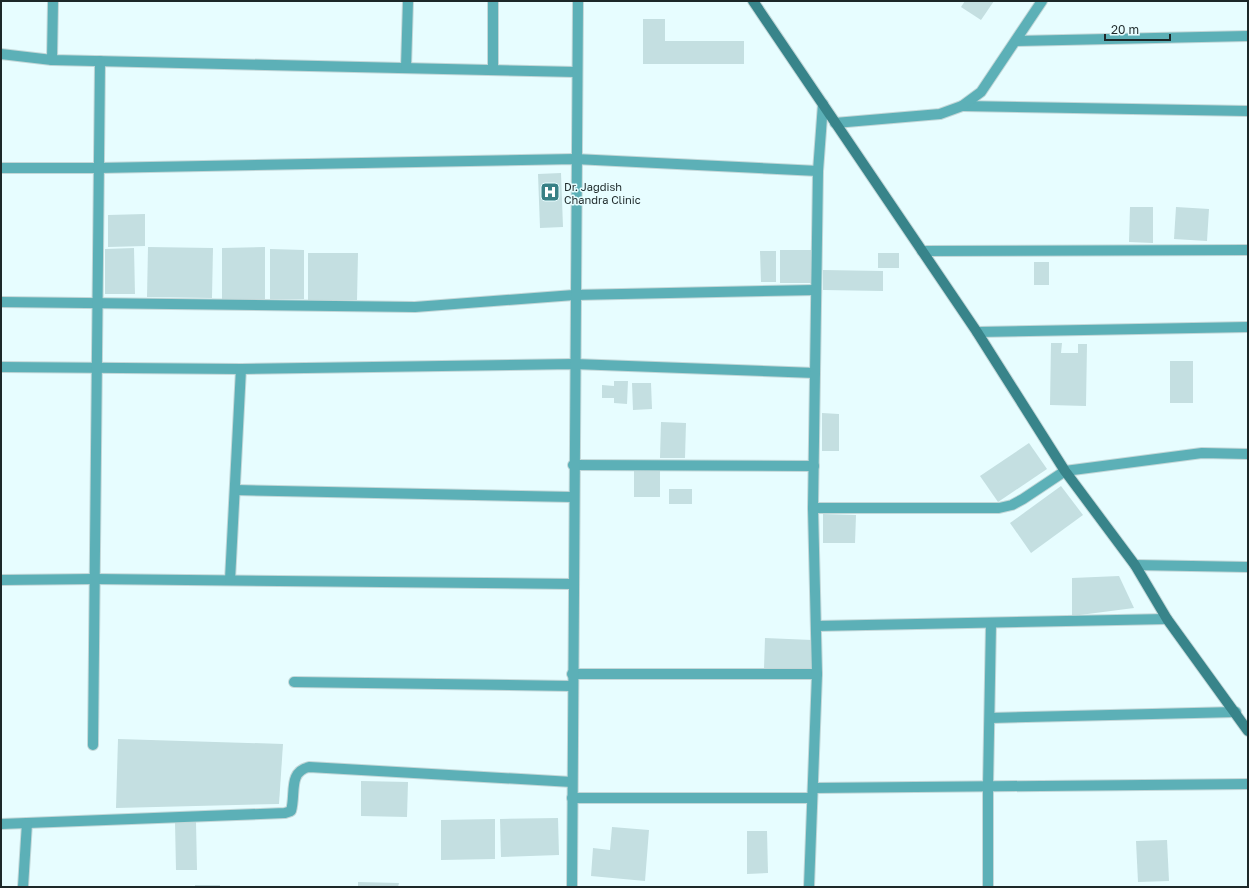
<svg xmlns="http://www.w3.org/2000/svg" width="1249" height="888" font-family="'Golos Text',sans-serif">
<style>
.building{fill:#c4dfe1}
.lines{fill:none;stroke-linecap:round;stroke-linejoin:round}
.street-casing{stroke:#c3d7d8;stroke-width:12}
.secondary-casing{stroke:#c3d7d8;stroke-width:12}
.street{stroke:#5cb0b7;stroke-width:10}
.secondary{stroke:#38848a;stroke-width:10}
.labels{text-anchor:middle;dominant-baseline:central;stroke-width:3;stroke-linejoin:round;paint-order:stroke}
.poi-label{font-size:11px;fill:#1d2829;stroke:#e7fdff;text-anchor:start}
</style>
<rect width="100%" height="100%" fill="#e7fdff"/>
<!-- building -->
<g class="building">
<path d="M965,1H994L981,20L961,7Z"/>
<path d="M643,19H665V41H744V64H643Z"/>
<path d="M561,173L563,227L540,228L538,174Z"/>
<path d="M1130,207H1153V243L1129,242Z"/>
<path d="M1176,207L1209,209L1207,241L1174,239Z"/>
<path d="M145,214V246L108,247V215Z"/>
<path d="M148,247L213,248L212,298L147,297Z"/>
<path d="M265,247V299L222,300V248Z"/>
<path d="M134,248L135,294H105V249Z"/>
<path d="M270,249L304,250V299H270Z"/>
<rect x="780" y="250" width="31" height="33"/>
<path d="M760,251H776V282H761Z"/>
<path d="M308,253H358L357,300H308Z"/>
<rect x="878" y="253" width="21" height="15"/>
<rect x="1034" y="262" width="15" height="23"/>
<path d="M823,270L883,271V291L823,290Z"/>
<path d="M1051,343H1062L1061,353H1078V344H1087L1086,406L1050,405Z"/>
<rect x="1170" y="361" width="23" height="42"/>
<path d="M614,381H628L627,404L614,403V398H602V385L614,386Z"/>
<path d="M632,383H651L652,409L633,410Z"/>
<path d="M822,413L839,414V451H822Z"/>
<path d="M661,422L686,423L685,458H660Z"/>
<path d="M1029,443L1047,469L998,502L980,476Z"/>
<rect x="634" y="470" width="26" height="27"/>
<path d="M1061,486L1083,515L1031,553L1010,523Z"/>
<rect x="669" y="489" width="23" height="15"/>
<path d="M823,514L856,515L855,543H823Z"/>
<path d="M1119,576L1134,608L1072,616V578Z"/>
<path d="M765,638L812,640L811,670L764,668Z"/>
<path d="M118,739L283,744L279,804L116,808Z"/>
<path d="M361,781L408,782L407,817L361,816Z"/>
<path d="M558,818L559,855L501,857L500,819Z"/>
<path d="M495,819V859L441,860V820Z"/>
<path d="M175,822H196L197,870H176Z"/>
<path d="M612,827L649,830L645,881L591,876L593,848L610,850Z"/>
<path d="M747,831H767L768,873L747,874Z"/>
<path d="M1167,840L1169,881L1138,882L1136,841Z"/>
<path d="M358,882L399,883L398,887H358Z"/>
<rect x="195" y="885" width="25" height="2"/>
</g>
<g class="lines">
<!-- street casing -->
<g class="street-casing">
<g id="street">
<path d="M1016,41L1248,36"/>
<path d="M1,54L52,60L576,72"/>
<path d="M52,60L53,1"/>
<path d="M406,68L408,1"/>
<path d="M493,70V1"/>
<path d="M962,106L1248,111"/>
<path d="M835,123L940,114L962,106L981,92L1042,1"/>
<path d="M1,168H98L575,159L818,171"/>
<path d="M922,251L1248,250"/>
<path d="M1,302L415,307L574,295L816,290"/>
<path d="M977,332L1248,327"/>
<path d="M1,367L241,369L574,364L815,373"/>
<path d="M573,465L814,466"/>
<path d="M235,490L573,497"/>
<path d="M813,508H999L1012,505L1023,499L1065,471L1202,453L1248,454"/>
<path d="M1135,565L1248,567"/>
<path d="M1,580L94,579L573,584"/>
<path d="M230,580L241,369"/>
<path d="M816,626L1167,619"/>
<path d="M572,674H817"/>
<path d="M294,682L572,686"/>
<path d="M990,718L1236,712"/>
<path d="M93,745L100,61"/>
<path d="M813,788L1248,784"/>
<path d="M572,798H812"/>
<path d="M1,824L285,813L291,811C296,793 288,772 309,767L572,782"/>
<path d="M23,887L27,823"/>
<path d="M572,887L578,1"/>
<path d="M809,887L817,674L813,508L818,171L823,104"/>
<path d="M988,887V787L991,623"/>
</g>
</g>
<!-- secondary casing -->
<g class="secondary-casing">
<path id="secondary" d="M753,1L977,332L1065,471L1135,565L1167,619L1248,731"/>
</g>
<!-- street -->
<use href="#street" class="street"/>
<!-- secondary -->
<use href="#secondary" class="secondary"/>
</g>
<!-- icons -->
<defs>
<g id="hospital-square" transform="scale(1)"><rect x="-9" y="-9" width="18" height="18" rx="4" fill="#378085" stroke="#e7fdff"/><path d="M-5-5h3v3.5h4V-5h3V5h-3V1.5h-4V5h-3Z" fill="#fff"/></g>
</defs>
<g fill-rule="evenodd">
<use href="#hospital-square" x="550" y="192"/>
</g>
<g class="labels">
<!-- poi labels -->
<g class="poi-label">
<text x="564" y="186">Dr. Jagdish<tspan x="564" dy="13">Chandra Clinic</tspan></text>
</g>
</g>
<!-- border -->
<rect width="1249" height="888" fill="none" stroke="#1d2829" stroke-width="4"/>
<!-- scale -->
<path d="M1105 34v6h65v-6" fill="none" stroke="#1d2829" stroke-width="2"/>
<text x="1111" y="34" font-size="12" fill="#1d2829" stroke="#e7fdff" stroke-width="3" paint-order="stroke">20 m</text>
</svg>
